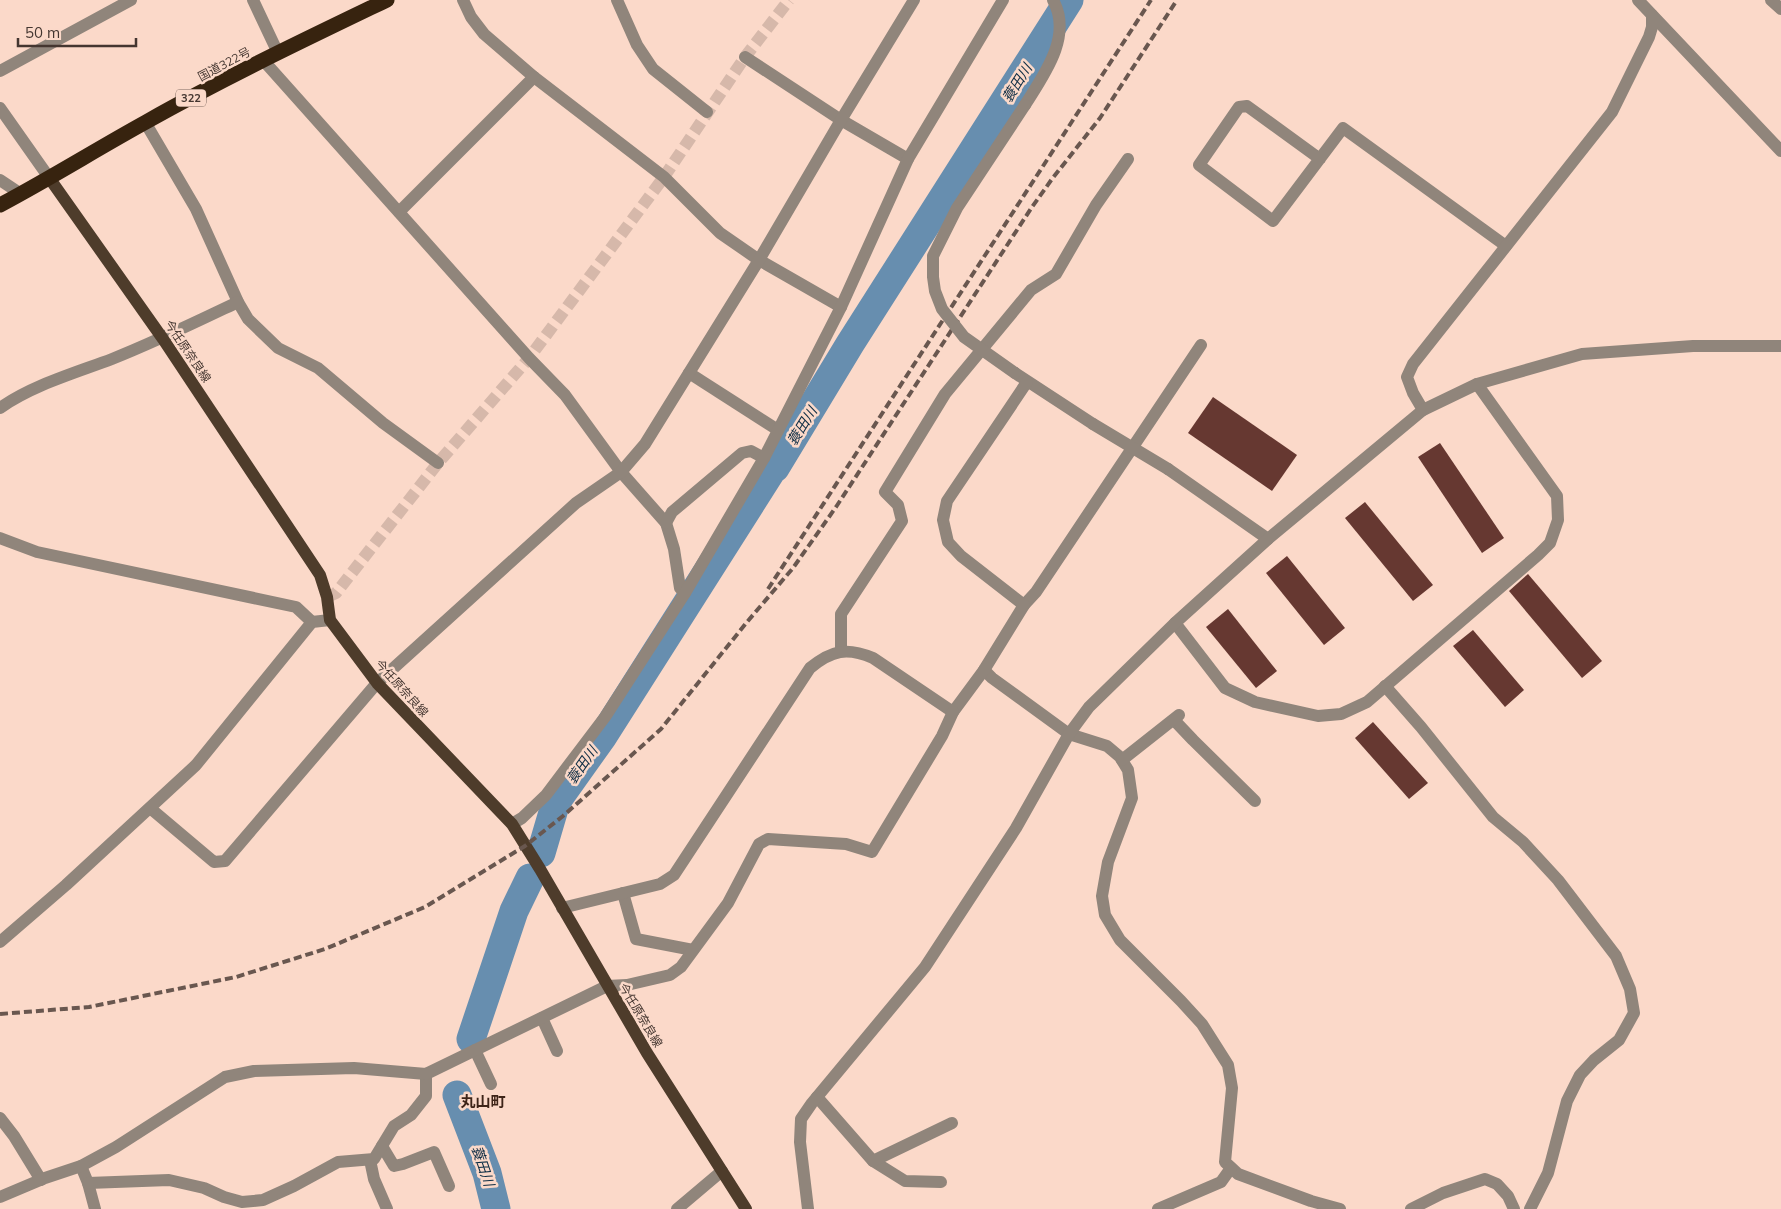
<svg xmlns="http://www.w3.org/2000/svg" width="1781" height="1209" font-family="Mulish,'Noto Sans JP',sans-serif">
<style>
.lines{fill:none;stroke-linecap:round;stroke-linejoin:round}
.river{stroke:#678eaf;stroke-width:29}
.building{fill:#663831}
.minor-tunnel{stroke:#d6b8aa;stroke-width:12;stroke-dasharray:12 6;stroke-linecap:butt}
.minor{stroke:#90857b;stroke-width:12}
.major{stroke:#4e3c2b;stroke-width:12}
.highway{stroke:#37230f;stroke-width:15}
.rail{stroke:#69574f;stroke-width:4;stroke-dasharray:8 4;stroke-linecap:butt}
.minor-bridge{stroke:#90857b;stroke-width:12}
.labels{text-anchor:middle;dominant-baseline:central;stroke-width:5;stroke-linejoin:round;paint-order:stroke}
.shield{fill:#fbd9c9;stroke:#7b675e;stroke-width:1}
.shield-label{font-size:11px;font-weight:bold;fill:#443630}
.street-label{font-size:12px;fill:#443630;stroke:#fbd9c9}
.water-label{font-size:14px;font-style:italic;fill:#0b2b43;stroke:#fbd9c9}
.quarter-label{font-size:15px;font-weight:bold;fill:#3e2418;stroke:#fbd9c9}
</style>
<rect width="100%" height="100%" fill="#fbd9c9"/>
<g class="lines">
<!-- river -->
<g class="river">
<path d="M541,853L556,802L603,736L772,470L775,468L850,344L1069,0"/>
<path d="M471,1039L514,911L530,878"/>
<path d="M457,1095L487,1173L496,1209"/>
</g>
</g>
<!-- building -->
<g class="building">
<path d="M1213,397L1297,455L1272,491L1188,433Z"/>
<path d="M1440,443L1504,538L1482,553L1418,457Z"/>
<path d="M1365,502L1433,585L1413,601L1345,518Z"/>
<path d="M1287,556L1345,628L1324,645L1266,573Z"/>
<path d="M1528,574L1602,661L1582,678L1509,591Z"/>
<path d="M1228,609L1277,671L1256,688L1206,627Z"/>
<path d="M1473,630L1524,690L1505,707L1453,646Z"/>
<path d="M1373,722L1428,783L1409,799L1355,738Z"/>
</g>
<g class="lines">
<!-- minor-tunnel -->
<path class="minor-tunnel" d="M327,597L336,593L438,463L529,358L664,177L745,57L789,0"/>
<!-- minor -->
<g class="minor">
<path d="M253,0L278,53"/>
<path d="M463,0L471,17L484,34L534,77L664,177L720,233L759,260L841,307"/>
<path d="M617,0L637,45L653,69L707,112"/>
<path d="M1638,0L1781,151"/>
<path d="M1771,0L1781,9"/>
<path d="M745,57L841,120L908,159"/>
<path d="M263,60L529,358L565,395L621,472L666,523L674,549L680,588L685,593"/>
<path d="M0,71L131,0"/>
<path d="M1025,105C1044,75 1073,36 1053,0"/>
<path d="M0,108L50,179"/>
<path d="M145,122L196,209L238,302L248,319L278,348L318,368L383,423L438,463"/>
<path d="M1320,159L1247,106L1239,107L1199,165L1273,221L1343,128L1506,246"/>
<path d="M0,180L21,194"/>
<path d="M399,212L534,77"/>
<path d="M689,373L778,430"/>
<path d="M1015,373L1093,424"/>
<path d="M0,408C33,385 75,373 112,359C155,342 196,322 238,302"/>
<path d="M1423,410L1413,393L1407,377L1413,364L1612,112L1649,37L1652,27V15"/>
<path d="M1168,469L1268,539"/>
<path d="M666,523L672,512L742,453L751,451L764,458"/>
<path d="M0,538L37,552L296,607L312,622"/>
<path d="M1024,605L1036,592L1201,345"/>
<path d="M1175,623L1225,688L1255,702L1318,716L1341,714L1367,702L1538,555L1550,543L1558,520L1557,496L1477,384"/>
<path d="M841,651V614L902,521L898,505L885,492L945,394L1031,290L1056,274L1096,205L1128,159"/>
<path d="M984,670L992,678L1069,734L1107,746L1120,757L1128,770L1132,798L1108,862L1102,896L1105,915L1120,940L1181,1001L1202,1024L1228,1065L1232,1088L1225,1162L1238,1174L1311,1201L1340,1209"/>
<path d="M1385,686L1421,727L1493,817L1523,842L1558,880L1616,956L1630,989L1634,1013L1619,1040L1594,1060L1580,1075L1567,1101L1548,1173L1530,1209"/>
<path d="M1174,720L1193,740L1255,801"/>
<path d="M1122,760L1179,715"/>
<path d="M150,808L214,862L225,861L377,683L576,503L621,472L645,444L759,260L841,120L914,0"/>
<path d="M512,824L522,818L546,795L605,717L685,593L764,458L841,307L908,159L1003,0"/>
<path d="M623,893L636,939L693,950"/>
<path d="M562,908L660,884L674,875L810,668C832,650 847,647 873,658L953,712L984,670L1024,605L961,556L948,542L943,520L947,501L1027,382"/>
<path d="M0,942L66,885L196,765L312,622L330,620"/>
<path d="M542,1018L557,1051"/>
<path d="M475,1050L491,1084"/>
<path d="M817,1097L873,1161L905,1181L941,1182"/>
<path d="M0,1118L14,1136L41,1180"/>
<path d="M382,1146L394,1166L403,1164L434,1152L449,1186"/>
<path d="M370,1160L374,1179L387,1209"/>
<path d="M873,1161L952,1123"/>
<path d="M81,1166L88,1183L95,1209"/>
<path d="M88,1183L169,1180L204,1188L224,1197L242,1202L263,1200L294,1186L338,1162L374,1159L394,1126L411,1115L426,1096V1074"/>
<path d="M0,1197L45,1178L81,1166L116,1147L225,1077L254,1071L354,1068L426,1074L607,986L627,985L670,975L681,967L728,903L759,844L768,839L846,844L872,852L942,736L953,712"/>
<path d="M677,1209L722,1171"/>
<path d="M808,1209L800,1142L801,1119L812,1103L925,967L1016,828L1069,734L1089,707L1175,623L1268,539L1423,410L1477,384L1582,354L1693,346H1781"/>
<path d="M1158,1209L1221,1182L1231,1168"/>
<path d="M1411,1209L1443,1193L1485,1179L1497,1184L1508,1196L1514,1209"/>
</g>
<!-- major -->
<path class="major" d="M50,179L163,339L320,575L327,597L330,620L377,683L512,824L540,869L647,1053L746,1209"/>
<!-- highway -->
<path class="highway" d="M0,205C49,179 97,149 146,122C224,78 306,39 387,0"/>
<!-- rail -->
<g class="rail">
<path d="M768,589L1151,0"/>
<path d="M0,1014L89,1007L236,977L325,949L425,907L525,846L563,816L661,729L747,622L793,568L836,507L1032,207L1052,179L1100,118L1177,0"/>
</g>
<!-- minor-bridge -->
<g class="minor-bridge">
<path d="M1015,373L964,337L942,309L935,291L933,277V256L957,208L1025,105"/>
<path d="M1093,424L1168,469"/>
</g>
</g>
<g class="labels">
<!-- shield labels -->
<rect class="shield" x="176" y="89.5" width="30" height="17" rx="4"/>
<g class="shield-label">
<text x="191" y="98">322</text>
</g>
<!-- street labels -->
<g class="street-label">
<text transform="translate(224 64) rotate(-28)">国道322号</text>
<text transform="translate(188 351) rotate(56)">今任原奈良線</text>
<text transform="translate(402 688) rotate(48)">今任原奈良線</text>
<text transform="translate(641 1015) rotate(59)">今任原奈良線</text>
</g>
<!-- water labels -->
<g class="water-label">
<text transform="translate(1017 83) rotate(-58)">蓑田川</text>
<text transform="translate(802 426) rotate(-58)">蓑田川</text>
<text transform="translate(582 765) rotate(-55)">蓑田川</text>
<text transform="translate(483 1166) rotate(71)">蓑田川</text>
</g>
<!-- quarter labels -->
<g class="quarter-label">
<text x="483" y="1101">丸山町</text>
</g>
</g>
<!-- scale -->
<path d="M18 38v8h118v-8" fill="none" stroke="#443630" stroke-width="2.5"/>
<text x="25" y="38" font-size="15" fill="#443630" stroke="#fbd9c9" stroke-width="4" paint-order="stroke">50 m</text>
</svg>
